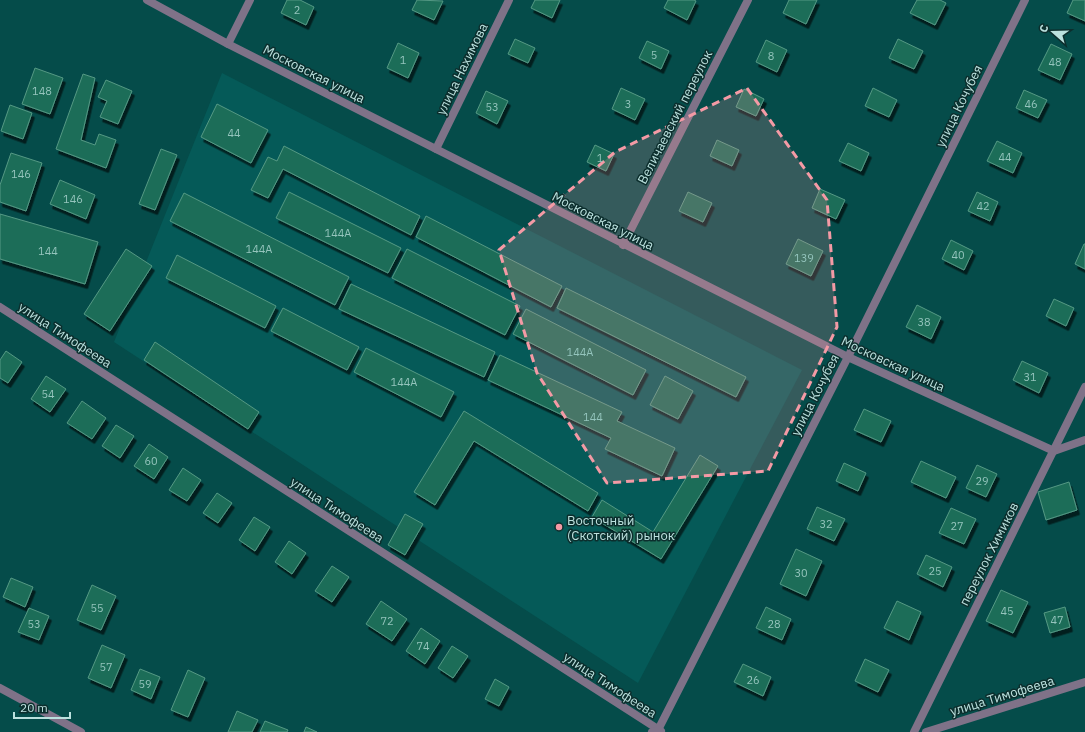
<svg xmlns="http://www.w3.org/2000/svg" width="1085" height="732" font-family="'IBM Plex Sans',sans-serif">
<style>
.built{fill:#055a58}
.building{fill:#1f6d58;stroke:#549984;filter:url(#shadow)}
.lines{fill:none;stroke-linecap:round;stroke-linejoin:round}
.minor{stroke:#7f7288;stroke-width:8}
.marked{fill:#f49aa5;fill-opacity:0.2;stroke:#f49aa5;stroke-width:3;stroke-dasharray:8 5;stroke-linejoin:round}
.poi-dot{fill:#f49aa5;stroke:#0c2e2d;stroke-width:1.5}
.labels{text-anchor:middle;dominant-baseline:central;stroke-width:3;stroke-linejoin:round;paint-order:stroke}
.number-label{font-size:11px;fill:#94c4bc}
.street-label{font-size:13px;fill:#bbe1de;stroke:#0c2e2d}
.poi-label{font-size:13px;fill:#bbe1de;stroke:#0c2e2d;text-anchor:start}
</style>
<defs>
<filter id="shadow"><feDropShadow dx="2.5" dy="4.5" stdDeviation="0" flood-color="#0009"/></filter>
</defs>
<rect width="100%" height="100%" fill="#054c4a"/>
<!-- built -->
<path class="built" d="M222,73L802,370L638,683L114,342Z"/>
<!-- building -->
<g class="building">
<path d="M287,0H300L314,7L306,25L281,13Z"/>
<path d="M417,0L443,1L434,20L412,10Z"/>
<path d="M535,0H560L552,18L531,8Z"/>
<path d="M668,0H694L696,1L687,20L664,8Z"/>
<path d="M789,0H817L806,24L783,13Z"/>
<path d="M917,0H940L946,3L935,25L910,13Z"/>
<path d="M1073,0H1085V21L1067,13Z"/>
<path d="M515,39L535,48L528,63L508,54Z"/>
<path d="M898,39L923,51L914,69L889,58Z"/>
<path d="M766,40L787,50L777,72L756,62Z"/>
<path d="M647,41L669,51L661,69L639,58Z"/>
<path d="M398,43L419,53L408,78L387,68Z"/>
<path d="M1051,44L1072,54L1060,80L1038,70Z"/>
<path d="M35,68L63,78L50,114L22,104Z"/>
<path d="M83,74L95,78L81,140L95,145L99,134L116,140L106,168L56,149Z"/>
<path d="M106,80L132,91L118,124L100,117L107,101L98,97Z"/>
<path d="M621,88L645,99L635,120L612,109Z"/>
<path d="M873,88L897,100L889,117L865,106Z"/>
<path d="M744,89L764,99L756,116L736,107Z"/>
<path d="M1024,90L1047,100L1038,118L1016,108Z"/>
<path d="M486,91L508,101L497,124L476,113Z"/>
<path d="M217,104L268,130L251,163L201,137Z"/>
<path d="M10,105L32,113L23,139L1,131Z"/>
<path d="M717,140L739,150L732,166L710,156Z"/>
<path d="M997,141L1022,153L1013,173L987,161Z"/>
<path d="M848,143L869,153L861,171L839,161Z"/>
<path d="M595,145L614,154L606,171L587,162Z"/>
<path d="M284,146L420,216L411,235L283,169L268,198L251,190L268,157L277,161Z"/>
<path d="M161,149L177,155L155,210L139,204Z"/>
<path d="M11,153L42,163L26,211L0,202V185Z"/>
<path d="M60,180L95,195L86,219L50,204Z"/>
<path d="M820,189L845,200L836,219L812,208Z"/>
<path d="M289,192L401,248L388,273L276,218Z"/>
<path d="M688,192L712,203L703,222L679,211Z"/>
<path d="M977,192L998,202L990,221L968,211Z"/>
<path d="M184,193L349,277L335,305L170,221Z"/>
<path d="M0,214L98,242L85,284L0,259Z"/>
<path d="M426,216L562,286L551,307L416,237Z"/>
<path d="M798,239L823,251L811,276L786,264Z"/>
<path d="M951,240L973,251L964,270L942,259Z"/>
<path d="M1084,244H1085V269L1075,264Z"/>
<path d="M126,249L152,266L110,331L84,314Z"/>
<path d="M407,249L520,306L505,335L392,278Z"/>
<path d="M177,255L276,306L265,328L166,278Z"/>
<path d="M351,284L495,352L484,377L339,309Z"/>
<path d="M566,288L746,377L736,397L557,308Z"/>
<path d="M1054,299L1074,308L1066,326L1046,316Z"/>
<path d="M917,305L941,317L931,339L906,327Z"/>
<path d="M283,308L359,347L347,370L271,331Z"/>
<path d="M526,309L646,370L633,395L513,334Z"/>
<path d="M155,342L259,412L248,429L144,360Z"/>
<path d="M366,348L454,392L441,417L354,372Z"/>
<path d="M6,351L22,362L8,383L0,378V360Z"/>
<path d="M500,355L622,412L617,421L675,448L662,476L605,449L611,438L488,380Z"/>
<path d="M1022,361L1048,373L1039,393L1013,380Z"/>
<path d="M46,376L66,389L50,412L31,399Z"/>
<path d="M665,376L693,391L678,419L650,405Z"/>
<path d="M82,401L106,418L92,439L67,423Z"/>
<path d="M864,409L891,421L881,442L854,430Z"/>
<path d="M464,411L598,493L588,511L474,441L435,505L414,492Z"/>
<path d="M116,425L134,436L120,458L102,446Z"/>
<path d="M149,444L168,457L154,479L134,466Z"/>
<path d="M700,455L718,466L661,559L592,517L602,500L653,532Z"/>
<path d="M921,461L956,477L946,498L911,482Z"/>
<path d="M844,463L866,473L858,491L836,481Z"/>
<path d="M977,465L997,474L986,497L966,488Z"/>
<path d="M183,468L201,480L187,501L169,490Z"/>
<path d="M1069,482L1077,510L1046,520L1038,492Z"/>
<path d="M217,493L232,503L218,523L203,513Z"/>
<path d="M817,507L845,519L834,541L807,529Z"/>
<path d="M951,508L976,519L964,544L939,533Z"/>
<path d="M405,514L423,524L405,555L388,545Z"/>
<path d="M254,517L270,527L255,551L239,540Z"/>
<path d="M289,541L306,553L292,574L275,562Z"/>
<path d="M796,549L822,561L806,596L780,584Z"/>
<path d="M926,555L952,567L943,587L917,574Z"/>
<path d="M332,566L349,577L332,602L315,591Z"/>
<path d="M11,578L33,587L25,607L3,597Z"/>
<path d="M92,585L116,596L101,630L77,620Z"/>
<path d="M1001,590L1028,602L1013,633L986,621Z"/>
<path d="M381,601L407,619L392,641L366,624Z"/>
<path d="M897,601L921,612L909,640L884,628Z"/>
<path d="M766,607L791,619L782,640L756,628Z"/>
<path d="M1065,607L1070,627L1050,633L1044,613Z"/>
<path d="M29,608L49,616L39,640L18,632Z"/>
<path d="M421,628L440,641L425,664L406,651Z"/>
<path d="M102,645L125,655L111,688L88,678Z"/>
<path d="M452,646L468,656L453,678L438,668Z"/>
<path d="M865,659L889,670L878,692L855,681Z"/>
<path d="M743,664L771,677L763,696L734,682Z"/>
<path d="M140,669L160,677L151,699L131,690Z"/>
<path d="M188,670L205,678L188,717L171,710Z"/>
<path d="M495,679L509,687L499,706L485,699Z"/>
<path d="M237,711L258,720L252,732H228Z"/>
<path d="M265,721L288,730L287,732H260Z"/>
<path d="M306,727L317,732H304Z"/>
</g>
<g class="lines">
<!-- minor -->
<g class="minor">
<path d="M147,0L228,44L848,357L1054,451L1085,440"/>
<path d="M228,44L250,0"/>
<path d="M436,149L509,0"/>
<path d="M623,245L748,0"/>
<path d="M0,307L661,731"/>
<path d="M0,688L81,732"/>
<path d="M652,732L658,730L848,357L1025,0"/>
<path d="M914,732L1085,387"/>
<path d="M926,732L1085,682"/>
</g>
</g>
<!-- marked area -->
<path class="marked" d="M747,88L827,200L837,327L768,471L607,483L537,373L499,250L615,152Z"/>
<!-- markers -->
<circle class="poi-dot" cx="559" cy="527" r="4"/>
<g class="labels">
<!-- number labels -->
<g class="number-label">
<text x="297" y="10">2</text>
<text x="654" y="55">5</text>
<text x="771" y="56">8</text>
<text x="403" y="60">1</text>
<text x="1055" y="62">48</text>
<text x="42" y="91">148</text>
<text x="628" y="104">3</text>
<text x="1031" y="104">46</text>
<text x="492" y="107">53</text>
<text x="234" y="133">44</text>
<text x="1005" y="157">44</text>
<text x="600" y="158">1</text>
<text x="21" y="174">146</text>
<text x="73" y="199">146</text>
<text x="983" y="206">42</text>
<text x="338" y="233">144А</text>
<text x="259" y="249">144А</text>
<text x="48" y="251">144</text>
<text x="958" y="255">40</text>
<text x="804" y="258">139</text>
<text x="924" y="322">38</text>
<text x="580" y="352">144А</text>
<text x="1030" y="377">31</text>
<text x="404" y="382">144А</text>
<text x="48" y="394">54</text>
<text x="593" y="417">144</text>
<text x="151" y="461">60</text>
<text x="982" y="481">29</text>
<text x="826" y="524">32</text>
<text x="957" y="526">27</text>
<text x="935" y="571">25</text>
<text x="801" y="573">30</text>
<text x="97" y="608">55</text>
<text x="1007" y="611">45</text>
<text x="1057" y="620">47</text>
<text x="387" y="621">72</text>
<text x="34" y="624">53</text>
<text x="774" y="624">28</text>
<text x="423" y="646">74</text>
<text x="106" y="667">57</text>
<text x="753" y="680">26</text>
<text x="145" y="684">59</text>
</g>
<!-- street labels -->
<g class="street-label">
<text transform="translate(462 69) rotate(-64)">улица Нахимова</text>
<text transform="translate(314 74) rotate(27)">Московская улица</text>
<text transform="translate(959 106) rotate(-64)">улица Кочубея</text>
<text transform="translate(675 117) rotate(-63)">Величаевский переулок</text>
<text transform="translate(603 221) rotate(27)">Московская улица</text>
<text transform="translate(65 335) rotate(33)">улица Тимофеева</text>
<text transform="translate(893 364) rotate(25)">Московская улица</text>
<text transform="translate(815 395) rotate(-63)">улица Кочубея</text>
<text transform="translate(337 510) rotate(33)">улица Тимофеева</text>
<text transform="translate(989 554) rotate(-63)">переулок Химиков</text>
<text transform="translate(610 685) rotate(33)">улица Тимофеева</text>
<text transform="translate(1002 696) rotate(-17)">улица Тимофеева</text>
</g>
<!-- poi labels -->
<g class="poi-label">
<text x="567" y="520">Восточный<tspan x="567" dy="15">(Скотский) рынок</tspan></text>
</g>
</g>
<!-- north arrow -->
<g transform="translate(1053 32) rotate(290)" stroke="#0c2e2d" stroke-width="3" paint-order="stroke">
<path d="M0-3L7 15L0 10L-7 15Z" fill="#bbe1de"/>
<text y="-6" font-size="11" font-weight="bold" text-anchor="middle" fill="#bbe1de">С</text>
</g>
<!-- scale -->
<path d="M14 712v6h56v-6" fill="none" stroke="#bbe1de" stroke-width="2"/>
<text x="20" y="712" font-size="12" fill="#bbe1de" stroke="#0c2e2d" stroke-width="3" paint-order="stroke">20 m</text>
</svg>
